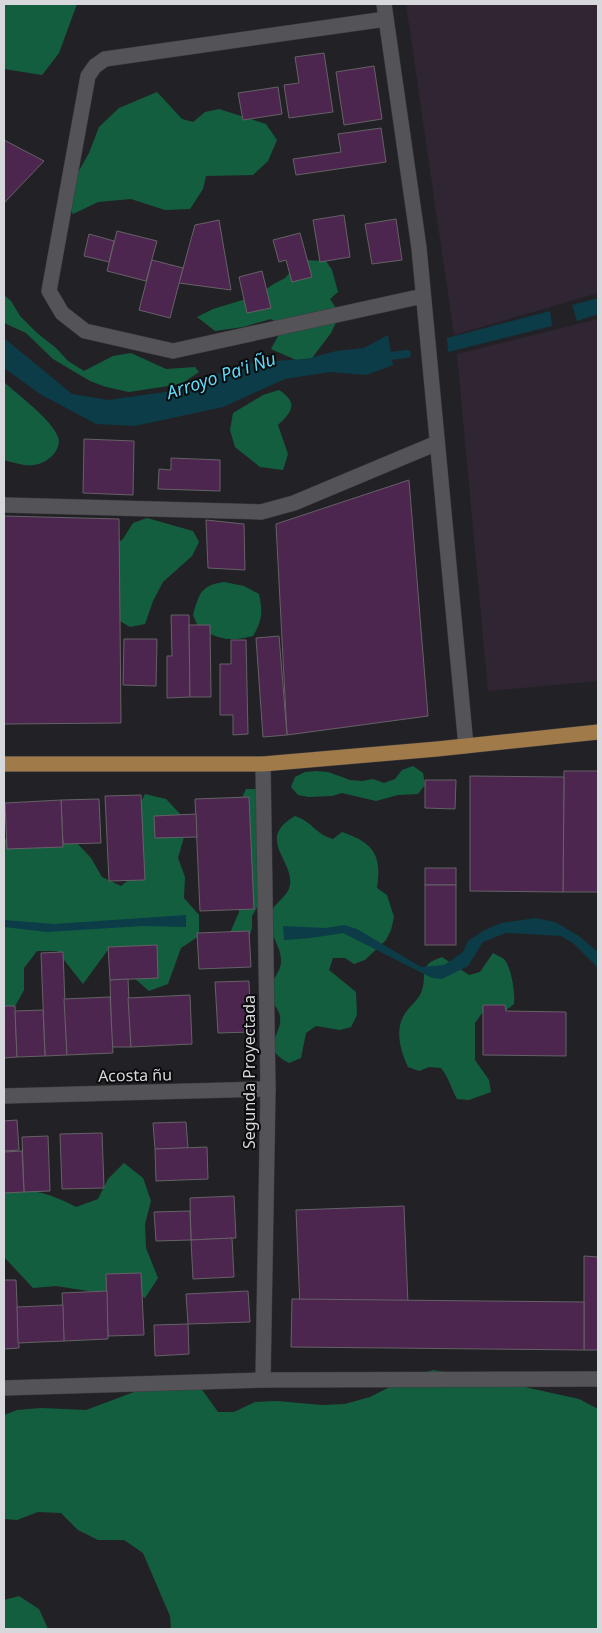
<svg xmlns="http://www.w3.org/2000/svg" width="602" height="1633" font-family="'Noto Sans',sans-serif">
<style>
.industrial{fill:#302533}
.forest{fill:#145e40}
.water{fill:#0b3c47}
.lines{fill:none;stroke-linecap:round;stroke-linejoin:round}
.stream{stroke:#0b3c47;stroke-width:8}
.building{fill:#4d2650;stroke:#656166}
.minor-casing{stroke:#3c3c40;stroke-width:16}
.major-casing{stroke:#3c3c40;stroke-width:16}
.minor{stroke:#535358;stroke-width:15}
.major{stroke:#a07b49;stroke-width:15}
.labels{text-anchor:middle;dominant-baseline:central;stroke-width:4;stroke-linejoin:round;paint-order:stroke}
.street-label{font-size:16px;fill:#d7d8db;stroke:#0b0b0d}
.water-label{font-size:18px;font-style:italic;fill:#5ddbf8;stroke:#0b0b0d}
</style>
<rect width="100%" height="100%" fill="#222226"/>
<!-- industrial -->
<g class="industrial">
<path d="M406,4H598V293L454,335Z"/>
<path d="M598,319V681L488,691L457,354Z"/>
</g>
<!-- forest -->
<g class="forest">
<path d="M4,4H77L59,53L42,75L4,69Z"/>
<path d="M157,92L182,119L193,122L205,112L219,109L266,124L277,140L268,161L253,175L206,176L203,189L190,209L165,210L131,199L98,202L73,214L66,204L76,176L89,153L99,127L119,108Z"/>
<path d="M301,260L326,261L332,270L338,292L330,299L340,314L331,333L312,358L296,360L271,349L283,327L271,319L243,327L215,331L197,317L213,309L259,295L272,285L285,278Z"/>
<path d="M4,295L11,301L20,316L37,333L56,348L68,361L84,371L113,356L131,353L166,369L195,367L199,372L181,384L129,392L106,387L90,381L53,359L26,333L4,323Z"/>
<path d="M4,382C18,395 52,420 58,437C61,444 56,452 51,457C35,470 22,465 4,460Z"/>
<path d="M279,390C299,403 292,412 278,425L288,454L283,470L260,467L235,447L230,430L233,413L263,395Z"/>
<path d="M147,518L193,531L199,542L192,556L163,582L153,601L145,624L130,627L120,621L111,548L123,539L133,523Z"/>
<path d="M224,582L244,586L259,594C263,612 262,621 253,636C229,642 220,639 199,629L193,615C199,594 201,585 224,582Z"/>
<path d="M413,766L423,773L425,785L418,794L398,795L376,801L342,793L332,796L309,797L298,795L291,787L295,777L305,772L317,771L328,772L350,780L362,781L373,779L384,783L395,779L402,770Z"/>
<path d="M246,789H257L264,896L252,916V928L248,941L230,933L239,912L240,901L241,800Z"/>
<path d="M145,794L166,799L181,815L184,837L178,858L185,877L184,898L199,915V936L181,948L168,984L149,991L133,977L110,947L83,984L57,951H37L24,968V990L13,1010L4,1007V838L16,846L55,837L76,842L91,858L102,877L121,886L138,873L136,812Z"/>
<path d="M295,816C313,822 315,834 333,839L342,832C374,843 382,855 377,888L387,895L394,917L391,930L386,940L365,960L354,964L345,958H333L329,970L356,992L357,1015L351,1027L340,1030L316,1026L306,1033L301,1058L289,1063C258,1047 283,1036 280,1016C278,1007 269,1000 269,992C270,980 282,972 281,960C281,945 267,932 270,916C272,903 288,898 290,885C294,860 255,839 295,816Z"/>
<path d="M493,953C496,955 501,957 504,959C512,969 515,992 514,1004L505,1011L482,1013L475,1023V1060L489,1080L491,1092L469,1100L457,1099C451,1088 449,1078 441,1068L429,1067L419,1071L408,1067C400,1050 394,1028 406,1012C410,1006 418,1000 421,993C429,975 415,966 442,957L469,975L480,972Z"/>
<path d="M124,1163L143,1178L151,1201L145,1224L146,1248L158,1278L145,1298L124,1289L101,1293L56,1286L33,1288L4,1257V1193C28,1185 55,1196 76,1207L98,1199L108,1179Z"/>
<path d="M433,1370L507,1381L529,1388L579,1399L598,1409V1629H171L170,1616L143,1553L124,1540H98L78,1530L61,1513L38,1512L17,1520L4,1519V1415L17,1410L41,1408L86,1410L134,1392L154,1380L198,1384L218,1412H234L255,1402L276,1401L322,1405L345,1404L370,1397L411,1376Z"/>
<path d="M19,1596L39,1609L48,1629H4V1600Z"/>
</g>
<!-- water -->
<g class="water">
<path d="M598,298V314L577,321L572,305Z"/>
<path d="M550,311L552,326L448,352L447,338Z"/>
<path d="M388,335L393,365L366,375L330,372L285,379L223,407L135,426L96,424L40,394L4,368V338L72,394L108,400L179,390L227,370L253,362L307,359L336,351L364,348Z"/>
<path d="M186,915V927L142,926L47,932L4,927V920L54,924Z"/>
<path d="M535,918L555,922L579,936L598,952V968L573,943L561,936L506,933L483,942L468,966L442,979L432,978L343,933L311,938L284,940L283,926L326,928L344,925L357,929L421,967L444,965L463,952L468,941L483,931L501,923Z"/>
</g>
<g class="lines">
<!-- stream -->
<path class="stream" d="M382,357L407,354"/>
</g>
<!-- building -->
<g class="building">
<path d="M324,53L333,112L289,118L284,85L299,83L295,57Z"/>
<path d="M374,66L382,119L344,125L336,72Z"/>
<path d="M278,87L282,114L243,120L238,93Z"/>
<path d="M381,128L386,162L296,175L293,159L341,152L338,134Z"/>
<path d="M4,140L44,161L4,203Z"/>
<path d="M344,215L350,257L320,262L313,220Z"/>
<path d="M396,219L402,260L372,264L365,224Z"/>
<path d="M219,220L231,290L179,283L195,225Z"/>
<path d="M117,231L157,241L146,281L107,271Z"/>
<path d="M300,233L312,277L292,282L286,260L279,262L273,240Z"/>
<path d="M89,234L114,241L109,262L84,256Z"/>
<path d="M152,260L183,268L170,318L139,310Z"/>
<path d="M262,271L271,308L247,313L239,277Z"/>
<path d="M84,439L134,441L133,495L83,493Z"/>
<path d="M171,458L220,460V491L158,489L159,469L171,470Z"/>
<path d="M409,480L428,716L287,735L276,524Z"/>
<path d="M4,516L119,519L121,723L4,724Z"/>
<path d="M206,520L244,524L245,570L208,568Z"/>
<path d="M171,615H189L190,697L167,698V656H172Z"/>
<path d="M189,625H210L211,697H190Z"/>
<path d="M279,636L287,735L263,737L256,638Z"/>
<path d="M124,639H157L156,686L123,685Z"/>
<path d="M231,640H246L248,734L233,735V715H220V664H231Z"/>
<path d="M564,771H598V892H563Z"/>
<path d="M470,776L564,777L563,892L470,891Z"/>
<path d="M425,780H456L455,809L425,808Z"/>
<path d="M141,795L145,880L109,881L105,796Z"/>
<path d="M249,797L254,909L200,911L195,799Z"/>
<path d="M99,799L101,843L63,844L61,800Z"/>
<path d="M61,800L63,847L7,849L5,803Z"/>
<path d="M196,814L197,837L155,838L154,816Z"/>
<rect x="425" y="868" width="31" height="17"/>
<rect x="425" y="885" width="31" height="60"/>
<path d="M249,931L251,967L199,969L197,933Z"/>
<path d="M157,945L158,978L110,980L108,947Z"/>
<path d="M63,952L67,1055L45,1056L41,953Z"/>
<path d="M128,979L131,1047H112L110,980Z"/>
<path d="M249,981L251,1032L218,1033L215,982Z"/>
<path d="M190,995L192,1044L131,1047L128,998Z"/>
<path d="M110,997L113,1053L67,1055L64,999Z"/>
<path d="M483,1005H505L506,1011L566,1012V1056L483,1055Z"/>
<path d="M4,1006H15L17,1057L4,1058Z"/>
<path d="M43,1010L45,1056L17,1057L15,1011Z"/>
<path d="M17,1120L19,1150L4,1151V1121Z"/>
<path d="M186,1122L188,1148L155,1149L153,1123Z"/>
<path d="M102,1133L104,1188L62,1189L60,1134Z"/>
<path d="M48,1136L50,1191L24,1192L22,1137Z"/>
<path d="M207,1147L208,1179L156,1181L155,1149Z"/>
<path d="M22,1151L24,1192L4,1193V1152Z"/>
<path d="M234,1196L236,1238L191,1240L190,1198Z"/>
<path d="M404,1206L408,1304L300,1308L296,1210Z"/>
<path d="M190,1211L191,1240L156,1241L154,1212Z"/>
<path d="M232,1238L234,1277L193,1279L191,1240Z"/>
<path d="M584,1256L598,1257V1350H584Z"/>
<path d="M141,1273L144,1335L108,1336L106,1274Z"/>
<path d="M4,1280H16L19,1348L4,1349Z"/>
<path d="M107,1291L108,1339L64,1341L62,1293Z"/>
<path d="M248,1291L250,1322L188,1324L186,1294Z"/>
<path d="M292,1299L584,1302V1350L291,1347Z"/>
<path d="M63,1305L64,1341L18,1343L17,1307Z"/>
<path d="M188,1324L189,1354L155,1356L154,1325Z"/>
</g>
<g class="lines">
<!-- minor casing -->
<g class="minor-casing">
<g id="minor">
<path d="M384,4L419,248L466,746"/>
<path d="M386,19L105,59L95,66L88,76L49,291L62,313L85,331L173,351L423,296"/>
<path d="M4,505L261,512L294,503L437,443"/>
<path d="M4,1096L268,1089"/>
<path d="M263,1380L268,1089L263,764"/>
<path d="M4,1388L263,1380L598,1379"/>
</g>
</g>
<!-- major casing -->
<g class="major-casing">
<path id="major" d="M4,764H263L437,749L598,732"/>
</g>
<!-- minor -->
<use href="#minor" class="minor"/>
<!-- major -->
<use href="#major" class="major"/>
</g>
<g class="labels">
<!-- street labels -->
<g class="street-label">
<text transform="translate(249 1072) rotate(-90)">Segunda Proyectada</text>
<text transform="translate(135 1075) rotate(-1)">Acosta ñu</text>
</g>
<!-- water labels -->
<g class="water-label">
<text transform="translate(221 375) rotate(-18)">Arroyo Pa'i Ñu</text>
</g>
</g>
<!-- border -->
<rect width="602" height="1633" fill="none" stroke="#d7d8db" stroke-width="10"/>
</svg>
